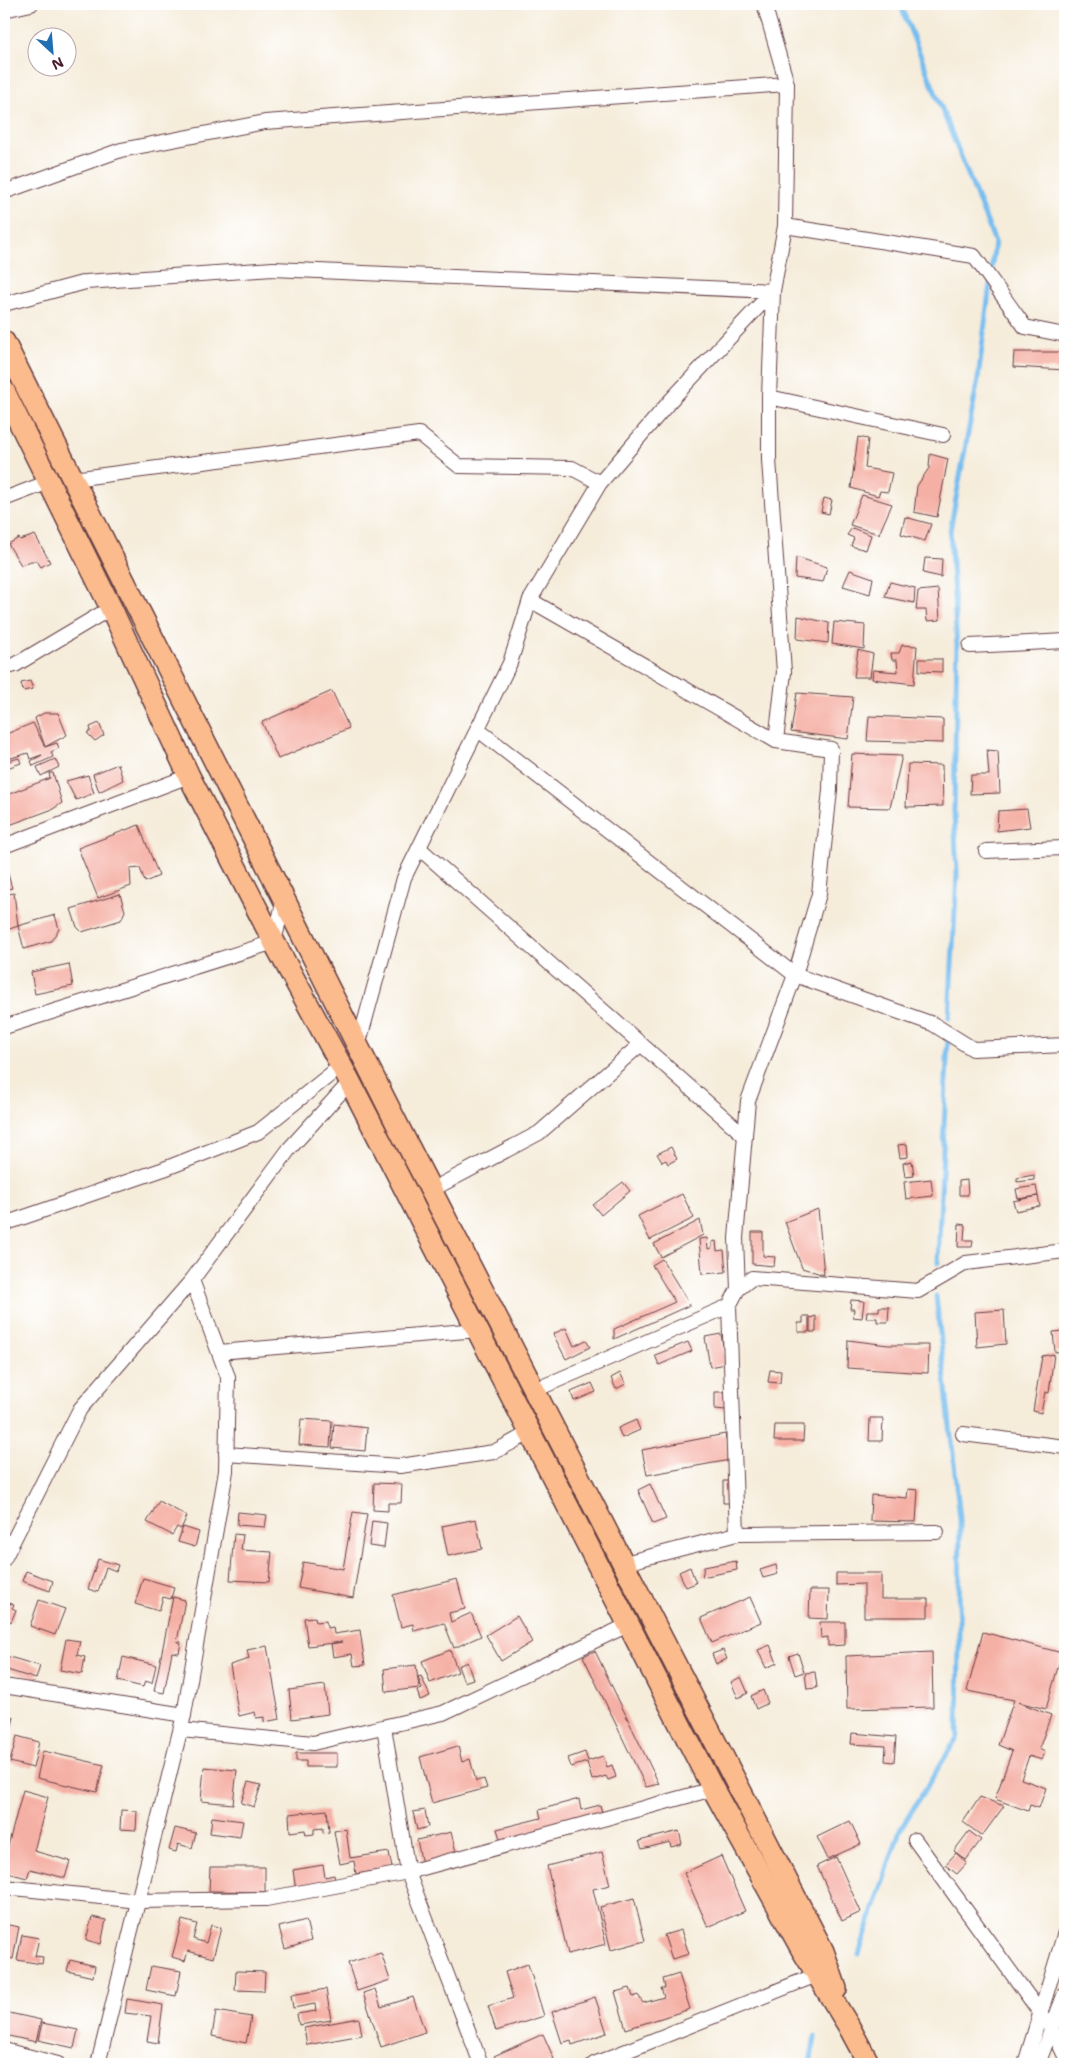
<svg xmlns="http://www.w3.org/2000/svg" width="1069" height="2068" font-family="'Shantell Sans',sans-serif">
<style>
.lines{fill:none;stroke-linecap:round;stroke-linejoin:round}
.stream{stroke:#77beef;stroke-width:5}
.building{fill:#f5b0a5}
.minor-casing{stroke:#643e45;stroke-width:16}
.primary-casing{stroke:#643e45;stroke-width:24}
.minor{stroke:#fff;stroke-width:14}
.primary{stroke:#fbbb8c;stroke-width:21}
</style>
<rect width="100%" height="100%" fill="#fff"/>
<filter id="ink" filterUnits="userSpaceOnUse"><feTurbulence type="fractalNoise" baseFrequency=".02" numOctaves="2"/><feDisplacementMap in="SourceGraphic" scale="10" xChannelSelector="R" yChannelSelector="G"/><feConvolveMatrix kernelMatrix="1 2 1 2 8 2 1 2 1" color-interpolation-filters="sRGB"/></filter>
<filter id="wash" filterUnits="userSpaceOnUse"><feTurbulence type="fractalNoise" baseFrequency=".0096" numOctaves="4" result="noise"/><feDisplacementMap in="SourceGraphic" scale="20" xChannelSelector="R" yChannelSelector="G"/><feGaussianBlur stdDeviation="1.12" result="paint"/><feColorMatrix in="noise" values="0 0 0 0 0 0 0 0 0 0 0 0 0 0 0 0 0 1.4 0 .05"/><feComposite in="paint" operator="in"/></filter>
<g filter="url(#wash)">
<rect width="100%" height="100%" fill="#f5ecda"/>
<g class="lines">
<!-- stream -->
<g class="stream">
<path d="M900,4L995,242L991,273"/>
<path d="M949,1018L957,874L954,811L957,646L950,531L978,379L990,284"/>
<path d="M938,1263L948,1036"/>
<path d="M859,1954L900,1830L958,1736L960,1519L936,1296"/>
<path d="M810,2064L815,2037"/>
</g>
</g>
<g id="blocks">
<!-- building -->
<g class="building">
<path d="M1014,352H1065V370L1013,367Z"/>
<path d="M858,437L868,439L865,468L892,473L888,492L880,491L878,496L851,488Z"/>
<path d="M930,454L948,459L937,517L914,512L917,486L929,468Z"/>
<path d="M862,495L892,504L879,534L850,525Z"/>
<path d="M824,498L832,500L829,514L821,512Z"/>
<path d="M905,517L931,524L925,541L901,534Z"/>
<path d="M852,528L871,535L866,550L851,546L854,538L847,535Z"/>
<path d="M35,535L50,562L41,567L37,561H31L21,565L8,544L19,538L20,540Z"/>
<path d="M796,557L827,567L823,582L795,578Z"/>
<path d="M925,558L942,559L941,577L923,573Z"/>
<path d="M850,570L873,578L870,594L843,586Z"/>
<path d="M890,582L915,588L914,603L885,597Z"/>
<path d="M938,589L940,620L927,621L926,610H916L918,591Z"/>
<path d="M798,616L829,623L828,643L797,639Z"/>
<path d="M834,622L865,625L864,649L832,644Z"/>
<path d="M902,645L917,646L914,684L872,679L873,670L898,672L897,660H892L891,653H899Z"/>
<path d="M858,650L873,654L870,677H854Z"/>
<path d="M919,659H942V672L919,671Z"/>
<path d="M30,681L33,689L23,691L21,683Z"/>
<path d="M332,691L349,728L278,759L262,722Z"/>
<path d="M797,693L853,697L848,739L791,732Z"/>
<path d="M44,713H58L67,735L45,747L57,743L59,748L51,752L53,757L33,766L31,761L42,755L30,759L28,753L4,760V735L33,723L45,747L35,718Z"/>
<path d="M869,716L943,719V743L867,741Z"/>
<path d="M99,723L104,735L95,741L87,733L91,731L90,727Z"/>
<path d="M987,750L998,751L1000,793L970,794L971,775H989Z"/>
<path d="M852,754L902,756L890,808L848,807Z"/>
<path d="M19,758L21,763L4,769V762Z"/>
<path d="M55,759L59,767L41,776L37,767Z"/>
<path d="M118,764L123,780L99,792L93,774Z"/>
<path d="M908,764L942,765L943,806L906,807Z"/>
<path d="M49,773H53L62,803L53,809L4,827V796L50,778Z"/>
<path d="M88,775L94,793L76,800L66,781Z"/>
<path d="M1027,809L1030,827L997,831L998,811Z"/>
<path d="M139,825L159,876L145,882L140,868L130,869L131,886L98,898L78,848Z"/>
<path d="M5,864L12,888L4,890V865Z"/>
<path d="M14,893L18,926L55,915L59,929L51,941L24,949L18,926L4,931V895Z"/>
<path d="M120,894L125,911L121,920L82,932L77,927L71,909Z"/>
<path d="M69,964L73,986L35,994L31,972Z"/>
<path d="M907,1144L908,1157L900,1158L898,1145Z"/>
<path d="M671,1147L677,1159L668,1164L666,1160L662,1162L657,1154Z"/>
<path d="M912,1161L914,1176L905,1177L903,1163Z"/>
<path d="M1034,1175V1180L1017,1182V1178Z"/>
<path d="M931,1179L933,1196L906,1199L904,1182Z"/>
<path d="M967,1180L968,1195H959V1181Z"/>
<path d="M623,1182L630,1191L601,1215L593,1205Z"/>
<path d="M1036,1186L1038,1196L1018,1199L1016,1189Z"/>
<path d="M682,1194L694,1218L650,1240L638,1216Z"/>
<path d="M1038,1196L1040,1206L1016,1211L1013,1201Z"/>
<path d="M818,1209L824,1275L802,1268L785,1222Z"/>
<path d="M700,1220L703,1235L661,1257L654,1244Z"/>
<path d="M959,1224L965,1225L964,1240H973L972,1247H958Z"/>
<path d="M752,1232H763V1256L775,1257L774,1266L752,1264Z"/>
<path d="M707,1238L708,1249L712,1248V1242L716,1241L717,1251L724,1250L726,1272L702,1274L699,1239Z"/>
<path d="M662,1259L690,1305L614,1339V1329L675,1302L652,1265Z"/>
<path d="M851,1300L864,1301L862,1318L853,1317L854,1309H850Z"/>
<path d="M879,1307H889L888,1322H877V1318H866L867,1311H879Z"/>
<path d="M1004,1310L1006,1344L977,1347L975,1312Z"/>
<path d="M803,1316H809V1332H798V1323H803Z"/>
<path d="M816,1316V1332H810V1318Z"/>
<path d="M566,1328L574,1346L586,1340L590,1347L566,1359L553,1334Z"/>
<path d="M1065,1331V1351L1055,1352L1053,1332Z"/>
<path d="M721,1334L726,1364L710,1367L705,1337Z"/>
<path d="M848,1340L888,1345H929L928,1373L847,1368Z"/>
<path d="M688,1342L692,1351L659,1365L655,1355Z"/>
<path d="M1054,1354L1049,1393L1045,1392L1041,1413L1033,1411L1042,1356Z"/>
<path d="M770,1370L781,1371L780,1383L768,1382Z"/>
<path d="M620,1373L626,1384L616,1389L611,1378Z"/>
<path d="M592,1383L596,1392L574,1401L571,1392Z"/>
<path d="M715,1392H727L726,1410L715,1409Z"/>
<path d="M870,1418H883L882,1441H869Z"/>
<path d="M301,1419L332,1421L330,1447L299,1445Z"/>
<path d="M636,1420L640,1430L622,1438L618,1428Z"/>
<path d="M334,1424L367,1428L365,1451L332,1448Z"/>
<path d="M775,1425H804L803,1441H774Z"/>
<path d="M725,1434L730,1460L647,1475L642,1450Z"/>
<path d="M723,1481H734L735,1503H723Z"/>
<path d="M374,1483L402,1484L401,1503H388V1511L373,1510Z"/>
<path d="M650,1484L666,1519L653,1524L638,1490Z"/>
<path d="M908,1489L918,1490L916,1522L870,1521L871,1495L907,1498Z"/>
<path d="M159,1501L187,1516L181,1529L177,1527L172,1535L147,1522Z"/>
<path d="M238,1512L267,1515L265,1527L237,1525Z"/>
<path d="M353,1512L367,1514L353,1598L298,1588L303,1562L343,1569Z"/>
<path d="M476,1519L482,1549L448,1556L442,1526Z"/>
<path d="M372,1521L387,1523L384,1548L369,1546Z"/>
<path d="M183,1527L199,1532L195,1547L178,1542Z"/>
<path d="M234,1534L243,1535L241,1550L272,1552L269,1582L230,1580Z"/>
<path d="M98,1559L118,1565L116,1571L106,1567L98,1592L88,1589Z"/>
<path d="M736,1561L737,1570L702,1577L704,1567Z"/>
<path d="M776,1565L778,1574L763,1578L760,1570Z"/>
<path d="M690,1567L696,1583L686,1587L679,1572Z"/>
<path d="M26,1571L53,1581L50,1591L22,1581Z"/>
<path d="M836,1573H881V1599H928V1617H864V1584L836,1585Z"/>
<path d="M143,1578L174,1587L171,1599L163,1597L159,1611L135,1604Z"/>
<path d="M457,1579L465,1609L449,1613L451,1622L471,1613L481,1636L454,1648L444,1623L414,1631L413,1624L401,1627L393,1595Z"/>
<path d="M810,1590H829L828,1619L809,1618Z"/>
<path d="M173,1597L185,1600L177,1642H181L179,1653L172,1652L164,1693L154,1691Z"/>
<path d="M750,1597L761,1622L712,1643L701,1618Z"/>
<path d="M39,1600L65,1609L55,1635L30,1626Z"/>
<path d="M4,1601L14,1605L12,1608L16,1610L11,1622L4,1618Z"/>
<path d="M517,1616L532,1642L501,1661L486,1635Z"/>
<path d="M315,1617L316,1622L326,1621L327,1628L333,1627L334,1634L360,1630L365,1665L354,1666L352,1654L333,1657L331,1644L342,1642L308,1646L304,1618Z"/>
<path d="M820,1622H845V1645L828,1646V1637L821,1638Z"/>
<path d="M983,1632L1062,1653L1046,1709L1018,1702L1051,1715L1039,1749L1045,1752L1042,1760L1029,1756L1021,1779L1046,1788L1039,1808L1030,1805L1028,1811L995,1799L1012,1751L998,1745L1014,1700L967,1691Z"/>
<path d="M66,1639L80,1641L77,1655L85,1657L82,1674L60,1670Z"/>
<path d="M770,1645L777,1663L766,1668L758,1650Z"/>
<path d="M267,1646L280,1719L264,1722V1717L256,1718L255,1712L239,1716L230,1665L249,1659L247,1650Z"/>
<path d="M450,1650L458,1672L430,1683L422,1661Z"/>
<path d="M723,1650L727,1659L716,1664L712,1654Z"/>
<path d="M595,1651L659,1784L646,1787L583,1656Z"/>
<path d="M932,1652L933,1707L847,1709L846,1656Z"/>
<path d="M798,1653L804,1672L795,1675L789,1656Z"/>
<path d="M6,1656L40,1666L36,1679L4,1669Z"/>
<path d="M123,1657L156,1665L152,1683L145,1681L143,1687L118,1681Z"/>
<path d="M467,1662L473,1679L464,1682L458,1666Z"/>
<path d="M416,1665L419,1688L386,1692L384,1669Z"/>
<path d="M815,1672L817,1688L807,1689L805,1673Z"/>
<path d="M421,1676L430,1696L420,1700L417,1691L422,1689L418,1677Z"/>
<path d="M741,1677L748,1693L738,1698L731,1682Z"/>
<path d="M325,1685L328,1714L292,1719L289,1690Z"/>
<path d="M763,1690L768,1703L756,1709L751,1696Z"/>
<path d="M4,1714L14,1717L4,1759Z"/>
<path d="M852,1733L896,1737L894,1762L885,1761L886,1746L851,1744Z"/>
<path d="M17,1736L39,1742L33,1768L10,1762Z"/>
<path d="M458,1746L462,1762L470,1759L476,1781L484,1779L487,1788L432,1803L420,1757Z"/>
<path d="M43,1751L104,1765L97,1792L37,1778Z"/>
<path d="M585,1752L588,1761L603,1756L607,1767L612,1765L616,1777L608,1780L606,1776L592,1780L587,1762L571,1767L568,1758Z"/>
<path d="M296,1753H337V1767H306V1761H296Z"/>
<path d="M204,1767L237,1770L233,1804L201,1801Z"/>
<path d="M248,1782L261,1785L254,1807L241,1803Z"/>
<path d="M23,1790L48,1797L34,1851L70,1861L65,1878L30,1869L27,1878L4,1872V1861Z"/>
<path d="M980,1797L1004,1806L982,1836L963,1822Z"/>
<path d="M579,1799L581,1810L600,1805L603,1816L501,1842L497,1829L541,1818L539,1810Z"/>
<path d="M121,1810L137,1811L136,1830L120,1829Z"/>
<path d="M327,1810L329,1832L323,1833V1828L314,1829V1834L306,1835L305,1830L290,1832L289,1814Z"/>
<path d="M425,1810L428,1827L417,1830L413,1812Z"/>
<path d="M212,1817L243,1821L240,1837L210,1833Z"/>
<path d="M850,1821L861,1844L828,1859L817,1837Z"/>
<path d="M175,1828L196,1833L192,1848L178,1844L176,1852L169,1850Z"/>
<path d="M346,1829L350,1858L389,1852L392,1868L356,1874L354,1861L340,1864L334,1831Z"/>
<path d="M679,1831L682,1844L671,1847L670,1842L642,1849L639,1841Z"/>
<path d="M969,1831L981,1840L966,1860L954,1851Z"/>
<path d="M451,1832L457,1856L422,1864L417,1840Z"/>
<path d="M602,1852L610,1885L593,1889L606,1944L568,1954L547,1866Z"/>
<path d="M956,1853L967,1863L957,1874L945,1865Z"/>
<path d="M721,1856L745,1911L708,1927L684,1873Z"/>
<path d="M836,1857L861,1912L842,1921L817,1866Z"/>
<path d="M323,1865L325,1877L334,1875L336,1884L296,1891L293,1870Z"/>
<path d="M210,1867H265V1892L209,1891Z"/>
<path d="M634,1898L645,1941L611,1950L600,1907Z"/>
<path d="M92,1917L106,1920L101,1944L86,1940Z"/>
<path d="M182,1920L197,1924L193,1939L206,1943L211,1925L221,1928L213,1958L188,1951L185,1961L172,1957Z"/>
<path d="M306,1920L311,1941L285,1949L279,1927Z"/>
<path d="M4,1924L19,1927L13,1959L4,1957Z"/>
<path d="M681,1930L689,1954L672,1959L664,1935Z"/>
<path d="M22,1935L39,1938L35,1956L43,1957L42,1964L17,1960Z"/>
<path d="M381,1953L390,1980L357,1991L348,1963Z"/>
<path d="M70,1960L95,1966L93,1977L67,1971Z"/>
<path d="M528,1964L544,2016L496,2031L488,2006L513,1998L505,1972Z"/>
<path d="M151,1966L181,1971L176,1996L146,1990Z"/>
<path d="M236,1971L265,1972L264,1991L235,1990Z"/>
<path d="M679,1974L690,2009L626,2029L615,1992L630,1988L633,1997L638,1995L643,2003L664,1997L661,1988H665L663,1979Z"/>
<path d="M326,1989L331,2020L299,2025L297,2014L316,2011L315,2004L293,2008L291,1995Z"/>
<path d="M375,1989L381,2007L413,1997L425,2032L381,2047L363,1993Z"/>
<path d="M595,1997L607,2033L572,2045L571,2040L562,2043L552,2012Z"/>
<path d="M127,1999L163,2005L158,2043L147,2041L151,2016L125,2013Z"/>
<path d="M216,2011L251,2017L246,2043L212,2036Z"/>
<path d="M5,2012L41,2020L36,2042L4,2035Z"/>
<path d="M359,2018L362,2035L307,2045L304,2028Z"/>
<path d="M42,2023L78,2030L74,2048L38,2040Z"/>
<path d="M543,2034L554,2059L543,2064H498L494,2056Z"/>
</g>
</g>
</g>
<g filter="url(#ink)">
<use href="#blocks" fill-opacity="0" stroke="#643e45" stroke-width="1"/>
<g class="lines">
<!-- minor casing -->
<g class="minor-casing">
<g id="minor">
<path d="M4,10L31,4"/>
<path d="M4,192L121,150L265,122L787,84"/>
<path d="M785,226L974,256L1025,327L1065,335"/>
<path d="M4,304L86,282L273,269L773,291L769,397V460L784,672L776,741"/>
<path d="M769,397L943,435"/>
<path d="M73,479L419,434L459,466L572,468L600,483"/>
<path d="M4,499L49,482"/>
<path d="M530,600L776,741L831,749L830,790L819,894L795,975L748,1101L736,1238L738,1289"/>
<path d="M970,646L1065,641"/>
<path d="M4,668L15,665L111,608"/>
<path d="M477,729L795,975L933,1024L973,1049L1065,1045"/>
<path d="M4,846L189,776"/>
<path d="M419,848L745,1136"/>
<path d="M986,851L1065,848"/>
<path d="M4,1027L274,942L284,899"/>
<path d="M358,1046L404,878L510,663L530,600L600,483L671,400L773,291L785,226L787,84L764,4"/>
<path d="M431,1190L539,1133L641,1044"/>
<path d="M4,1224L164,1169L258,1132L341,1066"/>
<path d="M729,1306L737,1534"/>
<path d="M219,1352L478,1330"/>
<path d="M535,1390L729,1306L738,1289L752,1278L918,1291L966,1263L1065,1251"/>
<path d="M963,1434L1065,1447"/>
<path d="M226,1454L400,1466L494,1452L531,1432"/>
<path d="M4,1559L80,1409L192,1280L290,1148L350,1082"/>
<path d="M625,1563L737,1534L937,1532"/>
<path d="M4,1686L184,1715"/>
<path d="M384,1727L408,1872L481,2064"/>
<path d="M181,1730L313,1743L443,1713L630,1624"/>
<path d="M915,1840L1052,2029L1065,2056"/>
<path d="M4,1887L139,1901L266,1899L408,1872L713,1789"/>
<path d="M4,2050L58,2064"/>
<path d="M98,2064L184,1715L226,1471L228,1377L192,1280"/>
<path d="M594,2064L824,1972"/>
<path d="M1025,2064L1065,1932"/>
<path d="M1038,2064L1065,1993"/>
</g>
</g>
<!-- primary casing -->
<g class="primary-casing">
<g id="primary">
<path d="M4,342L401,1132L823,1951L836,1989"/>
<path d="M4,391L111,608L189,776L274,942L350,1082L713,1789L801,1948L848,2025L869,2064"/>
</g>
</g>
<!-- minor -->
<use href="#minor" class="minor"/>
<!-- primary -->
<use href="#primary" class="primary"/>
</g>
</g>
<!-- margin -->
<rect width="1069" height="2068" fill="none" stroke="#fff" stroke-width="20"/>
<!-- north arrow -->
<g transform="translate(52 52) rotate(154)"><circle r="24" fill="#ffffff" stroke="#b7a5aa"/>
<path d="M0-4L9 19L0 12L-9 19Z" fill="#1f6fb2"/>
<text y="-8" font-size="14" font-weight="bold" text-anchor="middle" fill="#4a1f2b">N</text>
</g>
</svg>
